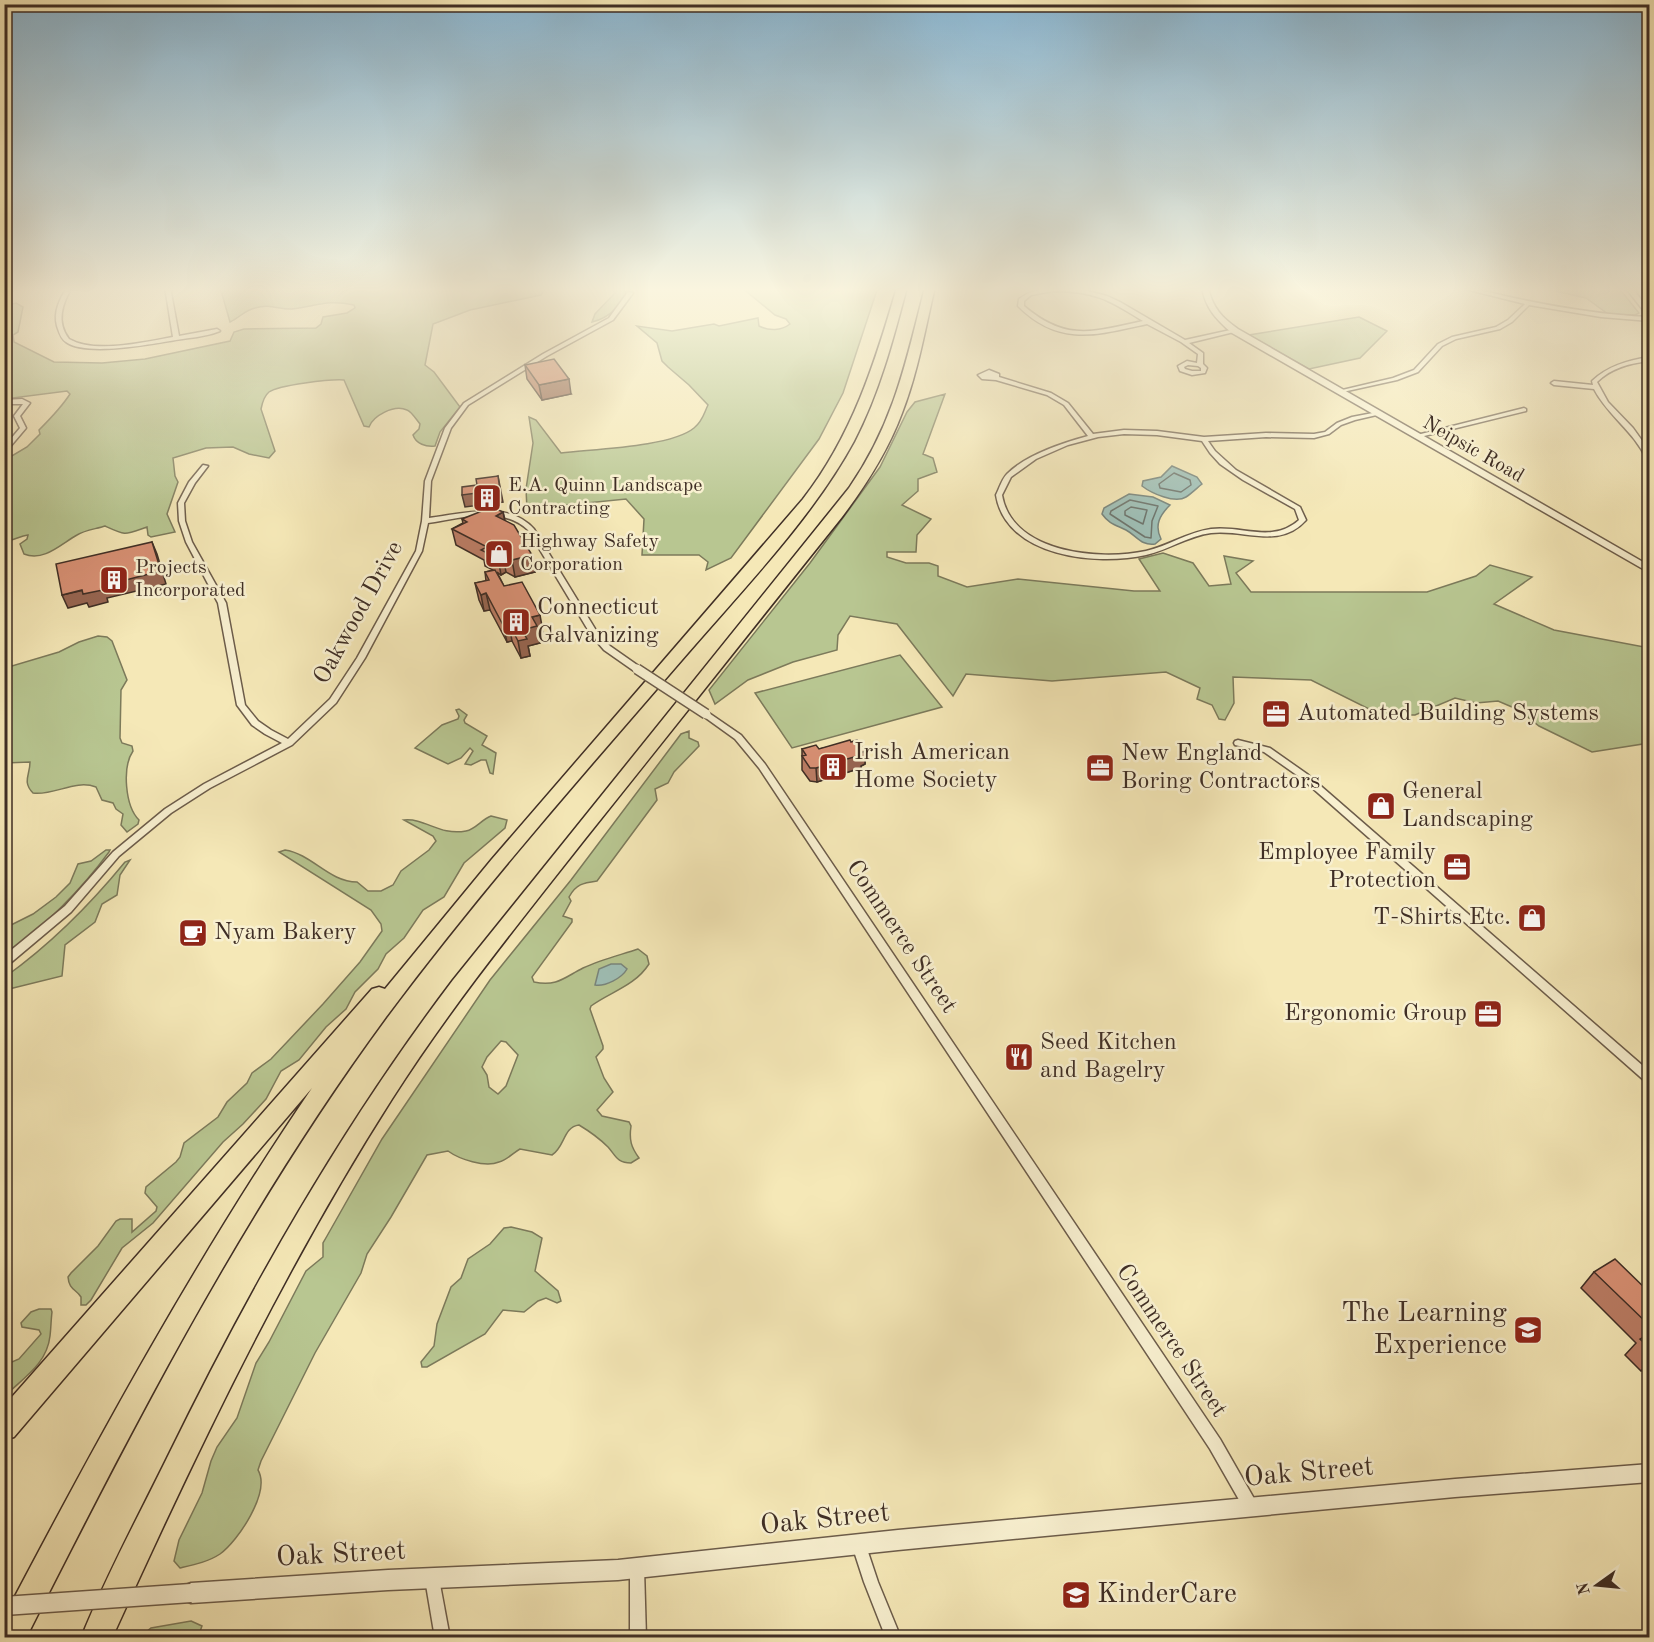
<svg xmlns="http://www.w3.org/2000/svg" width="1654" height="1642" font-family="'Old Standard TT',serif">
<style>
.green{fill:#b8c691;stroke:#7c7a5b;stroke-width:1.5;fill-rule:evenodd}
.water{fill:#9fbfb6;stroke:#79857c;stroke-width:1.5}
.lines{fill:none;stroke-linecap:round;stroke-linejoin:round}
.shore{stroke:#6f766e;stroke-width:1.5}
.minor-casing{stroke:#6c5c4a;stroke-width:3}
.tertiary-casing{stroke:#6c5c4a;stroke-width:3}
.motorway-casing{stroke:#3f2e25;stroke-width:3}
.minor{fill:#f8f0d0;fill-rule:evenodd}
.tertiary{fill:#f8f0d0;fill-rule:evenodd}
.motorway{fill:#f5e8b7;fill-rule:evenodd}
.minor-bridge-casing{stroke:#6c5c4a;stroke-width:12;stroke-linecap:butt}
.tertiary-bridge-casing{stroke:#6c5c4a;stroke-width:21;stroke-linecap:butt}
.minor-bridge{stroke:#f8f0d0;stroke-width:9}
.tertiary-bridge{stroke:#f8f0d0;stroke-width:18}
.wall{fill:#ba7c64;stroke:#3f2e25;stroke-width:1.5}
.shaded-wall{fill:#976551;stroke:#3f2e25;stroke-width:1.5}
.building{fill:#d89074;stroke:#3f2e25;stroke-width:1.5}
.labels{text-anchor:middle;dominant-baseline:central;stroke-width:5;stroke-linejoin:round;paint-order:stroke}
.far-street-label{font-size:20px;fill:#3f2e25;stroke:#f8f0d0}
.far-poi-label{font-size:20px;fill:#3f2e25;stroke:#f8f0d0;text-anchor:start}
.poi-label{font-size:24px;fill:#3f2e25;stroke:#f8f0d0;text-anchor:start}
.street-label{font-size:24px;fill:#3f2e25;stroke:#f8f0d0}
.near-poi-label{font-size:28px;fill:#3f2e25;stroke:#f8f0d0;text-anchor:end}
.near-street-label{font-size:28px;fill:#3f2e25;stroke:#f8f0d0}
</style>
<rect width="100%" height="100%" fill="#f5e8b7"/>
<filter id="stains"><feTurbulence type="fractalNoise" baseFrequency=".00333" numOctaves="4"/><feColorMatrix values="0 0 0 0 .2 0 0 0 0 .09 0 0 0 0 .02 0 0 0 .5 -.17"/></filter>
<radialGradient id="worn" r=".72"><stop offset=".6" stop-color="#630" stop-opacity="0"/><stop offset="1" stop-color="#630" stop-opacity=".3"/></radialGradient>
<!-- green -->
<g class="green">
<path d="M220,287H553L544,290L541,295L470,310L433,324L425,365L434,372L460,407L440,432L435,446C426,447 416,444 413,435L419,429L420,424C416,419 411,411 407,410C394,404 373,416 369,427L364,426L344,380C330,379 279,385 269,392C264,396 262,404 261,409L275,451L269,458L249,454L233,447L206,448L173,458L175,476L178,482L167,514L175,532L151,537L148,535L147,527C124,535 127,536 105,526C96,529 85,530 77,535C61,544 44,562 24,554L20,544L27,539L28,535C19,536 14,541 5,541V460L27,447L40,434L39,430C50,419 61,408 70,394L67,391L5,399V306L16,303L23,307L18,332L13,335L14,342L54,362L102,363L145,359L230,341L234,332L244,329L316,328L321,324L323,317L347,313L355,308L354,305C327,299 317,306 292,309C280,310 270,303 255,308C245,310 239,318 230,322Z"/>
<path d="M611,287H626C629,303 606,319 592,322L595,314L615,293Z"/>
<path d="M741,287H878L843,393L819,439L731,558L706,570L708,562L699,555H642L644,519L626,499L527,509L526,489L533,443L529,417L536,420L561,453C594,449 671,447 694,428C703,421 704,413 708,405L689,385L668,367L662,361L657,343L637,326L672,331L714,324L719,326L758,318L759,326C769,331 781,331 790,324L786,319L775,315Z"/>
<path d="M1538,287H1618L1639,313L1635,315L1608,314L1586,298Z"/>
<path d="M1359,317L1387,331L1360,358L1309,369L1249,335Z"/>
<path d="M945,394L923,454L933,458L937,472L918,479V491L902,505L931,519L917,535L916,552H887V557L906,563H929L938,566V576L967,587L1018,579L1134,591H1160L1139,559L1163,553L1193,563L1209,586L1231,584L1224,556L1253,561L1236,573L1251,592H1427L1476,576L1490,565L1532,577L1494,604L1554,630L1644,647L1649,646V743L1592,752L1539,726L1519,710L1498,701L1476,703L1455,698L1415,715H1381L1311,680L1233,677L1234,703L1225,720L1219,719L1212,705L1197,699L1200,688L1166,672L1052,681L966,674L953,696L897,624L850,616L838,635L837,650L793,662L748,680L715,704L709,690L810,563L880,467L907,412L915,402Z"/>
<path d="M98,636L107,637L112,641L127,680L121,690L120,738L122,743L132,746L133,751C122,767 125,806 139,820L138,824L127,832L121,825L123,814L116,809L113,803L102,800L96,787C75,779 54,796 33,793C22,782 30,775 30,762L5,763V668L59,652L79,642Z"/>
<path d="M900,655L942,707L792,748L755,693Z"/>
<path d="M459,709L467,715L464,720L465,723L487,736L482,745L496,753L493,774L490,773L486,760H481L471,765L465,764L473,751L470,748L461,758L448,764L415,748L442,725L458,719L459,716L456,710Z"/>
<path d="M689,731V738L698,742L699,746L674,772L668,783L655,789L657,800L597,881C583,883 576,884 569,897L571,901L563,916L572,919V922L532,977L534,982C557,987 565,977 583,968C600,960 620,955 638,949L647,956L649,964C635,986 610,992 591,1006L590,1009L603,1046V1049L596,1057L604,1078L613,1092L597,1110L602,1116L629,1122L631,1126C629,1140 631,1147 639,1158L631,1163C617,1163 616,1156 608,1147C600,1139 589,1131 579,1125C563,1127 565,1147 552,1155L520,1149C513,1153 507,1160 499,1162C485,1168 459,1159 448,1151L427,1155L391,1217L367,1254L361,1273L315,1353L261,1461L258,1470C271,1492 238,1541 220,1554C208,1562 193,1565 180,1568L174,1561L179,1540L202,1493L211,1461L217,1447L237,1418L256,1363L269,1342L306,1271L323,1257V1243L327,1236L382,1139L490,980L571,880L681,734ZM501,1041L506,1042L518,1055L506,1086L498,1094L489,1087L487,1075L482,1067L487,1057Z"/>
<path d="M491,816L507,820L505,828L464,863L444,897L423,910L404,938L386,954L378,969L355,992L346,1009L326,1027L299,1060L281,1071L266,1099L243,1124L223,1142L153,1223L122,1248L91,1300L86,1305H81V1297C76,1289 69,1290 68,1277L71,1273L98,1246L116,1221L120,1219H132V1232L156,1211L157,1207L145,1193L146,1187L176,1162L180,1157L184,1143L218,1117L227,1102L247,1083L252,1073L271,1059L323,1004L360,962L382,931L381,924L371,910L279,852L285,850C312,854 329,882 357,882L368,891H381L393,885L401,871L429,850L436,841L433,836L404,820C426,818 439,836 466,831C476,829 482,819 491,816Z"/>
<path d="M106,850H110L109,852C84,886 41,932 5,953V928L33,914L56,897L70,883L78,864L91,861Z"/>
<path d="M130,860L120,875L117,895L102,904L95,922L65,945L62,976L5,990V977C51,944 89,906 125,862Z"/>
<path d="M511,1227L532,1232L542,1238L535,1271L558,1291L561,1301L557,1303L546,1298L538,1301L524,1312L503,1310L485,1334L427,1367H422L421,1362L434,1346L437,1324L451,1287L461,1278L468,1259L490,1244L504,1228Z"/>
<path d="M39,1309H51L52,1312C51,1320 51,1328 50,1336C47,1364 23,1378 5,1396V1365L19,1359L41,1334L39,1330L22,1327L21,1323L31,1312Z"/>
<path d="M191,1621L202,1626L198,1637H140L151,1628Z"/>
</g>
<!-- water -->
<g class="water">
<path d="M1172,466L1197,477L1202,484C1197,488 1191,494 1186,497C1175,504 1151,493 1142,486L1143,481L1161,477Z"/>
<path d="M1129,494L1153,497L1170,505C1160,515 1154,525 1161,539L1155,544C1141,546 1137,536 1126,530C1116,525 1109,524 1102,514L1104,508Z"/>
<path d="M611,964H621L627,969C622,978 605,987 595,985L599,969Z"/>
</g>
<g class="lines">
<!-- shore -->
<g class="shore">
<path d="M1174,473L1190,480L1191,485L1181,492L1160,488L1159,484Z"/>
<path d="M1130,500L1158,506L1152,521L1151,538L1145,537L1110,514L1111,511Z"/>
<path d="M1131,507L1147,510L1143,524L1125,515V511Z"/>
</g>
<!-- minor casing -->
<g class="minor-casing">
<g id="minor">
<path d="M14,287H23L4,293V290Z"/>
<path d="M67,287H72C62,304 56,322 69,339C95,354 145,342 173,337L165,287H170L179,336L217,329L220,331C206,337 186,338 170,341C147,345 85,356 66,342C61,339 59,332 57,326C53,312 60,299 67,287Z"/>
<path d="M1457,287H1467C1527,302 1587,314 1650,317V321L1601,317L1529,305L1512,322L1500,329L1456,339L1442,346L1418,372L1397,380L1338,393V391L1393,378L1414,370L1438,344L1452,337L1496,327L1508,320L1525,304Z"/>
<path d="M1053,288L1080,289L1107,296L1120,302L1185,340L1235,329L1238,331L1189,343L1203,353V364L1207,368L1205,373L1192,375L1180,371L1178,366L1187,361L1197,363L1198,354L1181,342L1147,324C1097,335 1059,347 1018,306L1019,299C1030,291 1040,289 1053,288ZM1053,291C1095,291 1109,300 1143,321C1093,332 1066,342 1024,306V301L1031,295ZM1188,365L1198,366L1201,368V371H1192L1185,369L1184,367Z"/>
<path d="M628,292L633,293L613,320L547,356L468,405L451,428L431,481L429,518C463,514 508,500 534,529L597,632L610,646L640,667L641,669L640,671H634L604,650L591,635L528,530C501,505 461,518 428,523L422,551L365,658L336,703L292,745L210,788L171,813L119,856L71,912L8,965L4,966V956L65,906L113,852L165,809L204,784L282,743L265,734L252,725L237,705L218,603L186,542L179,521L178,503L189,482L203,465L208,466L195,483L184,503L185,521L192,542L226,603L245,705L258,721L271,730L288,739L330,699L357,658L416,551L422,521L425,481L445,428L464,403L543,354L609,318Z"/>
<path d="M1650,357V361C1630,363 1611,368 1597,382L1608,402L1633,428L1648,449L1650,462L1647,460C1634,431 1608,416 1594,389L1554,385L1551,383L1554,381L1593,385L1592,381C1608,366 1628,360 1650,357Z"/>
<path d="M989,370L999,374V377L1051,393L1068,403L1093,434L1124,430L1157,431L1204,437L1266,433L1314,434L1325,432L1337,423L1352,417L1378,412L1381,414L1355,420L1341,425L1329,434L1314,438L1266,437L1208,441L1215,451L1236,470L1300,507L1306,520C1279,550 1245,529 1211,533C1188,536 1168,550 1146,555C1096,566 1006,557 996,495C999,489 1002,479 1007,474C1026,455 1062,443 1088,436L1064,405L1047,395L996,380L982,379L978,375ZM1124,434L1157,435L1202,441L1210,453L1220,464L1243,480L1295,509L1299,520C1272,544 1243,525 1211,529C1188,532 1168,546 1146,551C1099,561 1012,553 1002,495L1011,477L1036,459L1068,445L1098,437Z"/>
<path d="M22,399L30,403L20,416L26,428L4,454V447L20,428L14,416L23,404H4V400Z"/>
<path d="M1524,408L1526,409V411L1416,438L1413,436Z"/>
<path d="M706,711L741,735L765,764L1220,1439L1256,1502L1258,1507L1256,1512L1251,1514L1246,1512L1210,1449L759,768L735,739L703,716L702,714L703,712Z"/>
<path d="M1238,740L1270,748L1307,774L1650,1072V1083L1646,1082L1301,778L1264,752L1235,745L1234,743L1235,741Z"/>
<path d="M859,1538L864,1540L878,1582L901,1638H886L864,1582L852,1545L854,1540Z"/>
<path d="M637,1561L642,1563L644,1568L646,1638H630V1568L632,1563Z"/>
<path d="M432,1572L437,1574L439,1579L450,1638H435L425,1579L427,1574Z"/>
</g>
</g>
<!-- tertiary casing -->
<g class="tertiary-casing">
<g id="tertiary">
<path d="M1202,287H1208C1212,307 1222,318 1238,329L1650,566V573L1232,333C1217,320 1205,308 1202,287Z"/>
<path d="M1625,287H1632L1650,312V319Z"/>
<path d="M1650,1464V1482L1455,1497L898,1550L618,1580L388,1590L191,1603L184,1600L181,1593L184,1586L191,1583L388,1570L618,1560L898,1530L1455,1479Z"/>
</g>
</g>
<!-- motorway casing -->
<g class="motorway-casing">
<g id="motorway">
<path d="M897,287H907C893,340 879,393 854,441C813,517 744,588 688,653C585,772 480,891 386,1017C244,1210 134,1424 26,1638H4V1617C99,1436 197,1257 312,1088L14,1437L4,1440V1406L372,989L379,987L385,989L492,859L803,499C852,436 875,363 897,287Z"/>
<path d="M925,287H935C925,329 918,372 902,413C888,451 866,485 842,517C756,624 671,732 585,839C518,924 450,1008 392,1099C283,1270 196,1453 112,1638H81C106,1576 138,1517 167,1458C249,1290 340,1129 453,980L849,488C894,423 906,362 925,287Z"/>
</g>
</g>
<!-- minor -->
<use href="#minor" class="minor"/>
<!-- tertiary -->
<use href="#tertiary" class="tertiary"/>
<!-- motorway -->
<use href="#motorway" class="motorway"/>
<!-- minor-bridge casing -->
<g class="minor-bridge-casing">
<path id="minor-bridge" d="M637,669L706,714"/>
</g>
<!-- tertiary-bridge casing -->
<g class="tertiary-bridge-casing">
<path id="tertiary-bridge" d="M4,1606L191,1593"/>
</g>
<!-- minor-bridge -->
<use href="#minor-bridge" class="minor-bridge"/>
<!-- tertiary-bridge -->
<use href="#tertiary-bridge" class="tertiary-bridge"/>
</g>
<!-- wall -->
<g class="wall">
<path d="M525,365L571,394L542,400L527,379Z"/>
<path d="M503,512L505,520L535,572L515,577L506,572L501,575L497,572L504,586L543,632L538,633L540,643L528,646L530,656L521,658L512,641L507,642L490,610L484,611L479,600L475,583L486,581L485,572L493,570L485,566L484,560L456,545L452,529L463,523L462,519Z"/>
<path d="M851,742L865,751V764L861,766V768L817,782L810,781L802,770V749H819Z"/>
<path d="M1594,1272L1650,1293V1365L1641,1371L1625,1355L1636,1343L1581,1288Z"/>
</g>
<!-- shaded-wall -->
<g class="shaded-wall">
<path d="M569,379L571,394L542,400L539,385Z"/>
<path d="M498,476L503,502L465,507L462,495Z"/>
<path d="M503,512L506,528L496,516Z"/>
<path d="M152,542L157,554L166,584L107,598L108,602L89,607L87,603L68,608L62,595L102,586Z"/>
<path d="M503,555L506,572L501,575L498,558Z"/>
<path d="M532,555L535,572L515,577L512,560Z"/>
<path d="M486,593L490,610L484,611L481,595Z"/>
<path d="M540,615L543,632L538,633L540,643L528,646L530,656L521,658L518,641L522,630L532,617Z"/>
<path d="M509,624L512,641L507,642L503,625Z"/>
<path d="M865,751V764L861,766V768L817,782L816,768Z"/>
<path d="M1650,1363V1365L1641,1371Z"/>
</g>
<!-- building -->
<g class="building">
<path d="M554,359L569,379L539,385L525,365Z"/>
<path d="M498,476L500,490L462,495V487L477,485L476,479Z"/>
<path d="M492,507L503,512L496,516L514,525L532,555L512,560L503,555L498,558L481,550L487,547L452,529L467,522L462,519Z"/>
<path d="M152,542L161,571L102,586L103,590L83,594L82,590L62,595L56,564Z"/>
<path d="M495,570L504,586L522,582L540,615L532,617L537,626L522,630L527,639L518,641L509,624L503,625L486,593L481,595L475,583L489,580L485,572Z"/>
<path d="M850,740L851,742L857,740L865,751L860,753L861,755L816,768H810L802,756L806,755L802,749L816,745L819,749Z"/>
<path d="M1615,1259L1650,1293V1326L1594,1272Z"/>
<path d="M1650,1333V1348L1640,1339Z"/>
</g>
<!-- sky -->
<linearGradient id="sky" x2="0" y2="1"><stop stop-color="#8bb8d4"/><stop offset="0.56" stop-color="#faf5df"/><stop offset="1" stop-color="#faf5df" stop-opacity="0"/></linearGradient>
<rect width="1654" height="517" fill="url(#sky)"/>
<!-- icons -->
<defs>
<g id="building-square" transform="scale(1.5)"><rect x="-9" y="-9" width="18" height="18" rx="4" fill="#8f2418" stroke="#f8f0d0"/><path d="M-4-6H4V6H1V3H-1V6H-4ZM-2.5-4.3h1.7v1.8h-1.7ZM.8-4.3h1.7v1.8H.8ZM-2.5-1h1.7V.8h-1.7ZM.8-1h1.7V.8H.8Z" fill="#fff"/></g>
<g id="shop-square" transform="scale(1.5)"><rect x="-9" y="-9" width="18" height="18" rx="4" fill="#8f2418" stroke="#f8f0d0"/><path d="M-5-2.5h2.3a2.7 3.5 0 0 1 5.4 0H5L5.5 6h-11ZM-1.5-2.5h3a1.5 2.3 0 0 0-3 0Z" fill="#fff"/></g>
<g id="office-square" transform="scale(1.5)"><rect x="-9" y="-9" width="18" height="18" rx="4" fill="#8f2418" stroke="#f8f0d0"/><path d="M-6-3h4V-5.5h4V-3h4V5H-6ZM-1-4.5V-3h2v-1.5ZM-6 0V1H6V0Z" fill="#fff"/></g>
<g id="cafe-square" transform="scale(1.5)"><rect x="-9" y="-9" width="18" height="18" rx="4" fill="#8f2418" stroke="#f8f0d0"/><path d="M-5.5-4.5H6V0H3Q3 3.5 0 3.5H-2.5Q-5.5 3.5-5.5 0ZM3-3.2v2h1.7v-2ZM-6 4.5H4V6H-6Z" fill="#fff"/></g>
<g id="restaurant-square" transform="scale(1.5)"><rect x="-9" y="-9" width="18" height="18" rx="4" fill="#8f2418" stroke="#f8f0d0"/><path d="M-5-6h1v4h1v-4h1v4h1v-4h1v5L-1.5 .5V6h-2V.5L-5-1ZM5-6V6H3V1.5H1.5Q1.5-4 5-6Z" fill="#fff"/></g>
<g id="school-square" transform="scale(1.5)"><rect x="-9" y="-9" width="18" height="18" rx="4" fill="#8f2418" stroke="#f8f0d0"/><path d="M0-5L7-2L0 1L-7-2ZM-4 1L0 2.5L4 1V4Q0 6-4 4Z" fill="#fff"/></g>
</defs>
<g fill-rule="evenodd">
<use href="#building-square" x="487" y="498"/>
<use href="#shop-square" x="499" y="554"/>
<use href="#building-square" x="114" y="580"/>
<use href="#building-square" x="516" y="622"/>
<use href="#office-square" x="1276" y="714"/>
<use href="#building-square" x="833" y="767"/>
<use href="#office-square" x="1100" y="768"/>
<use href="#shop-square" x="1381" y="806"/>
<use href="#office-square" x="1457" y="867"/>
<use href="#shop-square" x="1532" y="918"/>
<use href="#cafe-square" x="193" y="933"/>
<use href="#office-square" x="1488" y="1014"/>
<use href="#restaurant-square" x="1019" y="1057"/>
<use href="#school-square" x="1528" y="1330"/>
<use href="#school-square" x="1076" y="1595"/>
</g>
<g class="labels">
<!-- far-street labels -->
<g class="far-street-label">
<text transform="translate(1473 450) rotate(30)">Neipsic Road</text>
</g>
<!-- far-poi labels -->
<g class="far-poi-label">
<text x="508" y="486">E.A. Quinn Landscape<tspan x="508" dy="23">Contracting</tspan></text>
<text x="520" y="542">Highway Safety<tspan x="520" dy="23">Corporation</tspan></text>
<text x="135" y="568">Projects<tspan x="135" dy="23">Incorporated</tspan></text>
</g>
<!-- poi labels -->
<g class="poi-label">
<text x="537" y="608">Connecticut<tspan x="537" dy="28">Galvanizing</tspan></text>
<text x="1297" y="714">Automated Building Systems</text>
<text x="854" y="753">Irish American<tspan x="854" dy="28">Home Society</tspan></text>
<text x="1121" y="754">New England<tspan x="1121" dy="28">Boring Contractors</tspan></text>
<text x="1402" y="792">General<tspan x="1402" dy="28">Landscaping</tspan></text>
<text x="1436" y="853" text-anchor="end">Employee Family<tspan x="1436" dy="28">Protection</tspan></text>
<text x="1511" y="918" text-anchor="end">T-Shirts Etc.</text>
<text x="214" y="933">Nyam Bakery</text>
<text x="1467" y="1014" text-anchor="end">Ergonomic Group</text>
<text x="1040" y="1043">Seed Kitchen<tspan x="1040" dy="28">and Bagelry</tspan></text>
</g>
<!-- street labels -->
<g class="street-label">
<text transform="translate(359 613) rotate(-61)">Oakwood Drive</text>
<text transform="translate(901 937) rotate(56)">Commerce Street</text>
<text transform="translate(1171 1341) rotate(56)">Commerce Street</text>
</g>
<!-- near-poi labels -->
<g class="near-poi-label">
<text x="1507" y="1314">The Learning<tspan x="1507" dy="32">Experience</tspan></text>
<text x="1097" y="1595" text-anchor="start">KinderCare</text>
</g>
<!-- near-street labels -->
<g class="near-street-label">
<text transform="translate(1309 1473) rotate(-5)">Oak Street</text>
<text transform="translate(825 1520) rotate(-6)">Oak Street</text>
<text transform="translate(341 1555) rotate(-3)">Oak Street</text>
</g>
</g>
<!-- margin -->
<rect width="1654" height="1642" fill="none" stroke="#f5e8b7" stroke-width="24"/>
<rect x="6" y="6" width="1642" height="1630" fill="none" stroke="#3f2e25" stroke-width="3"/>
<rect x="12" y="12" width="1630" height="1618" fill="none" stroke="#3f2e25" stroke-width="1.5"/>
<!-- north arrow -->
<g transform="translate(1597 1585) rotate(255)" stroke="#f8f0d0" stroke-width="4.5" paint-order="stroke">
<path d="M0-4.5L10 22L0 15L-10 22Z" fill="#3f2e25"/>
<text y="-9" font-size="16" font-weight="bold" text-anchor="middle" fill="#3f2e25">N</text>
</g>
<rect width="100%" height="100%" filter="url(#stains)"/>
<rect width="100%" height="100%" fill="url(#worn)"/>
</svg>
